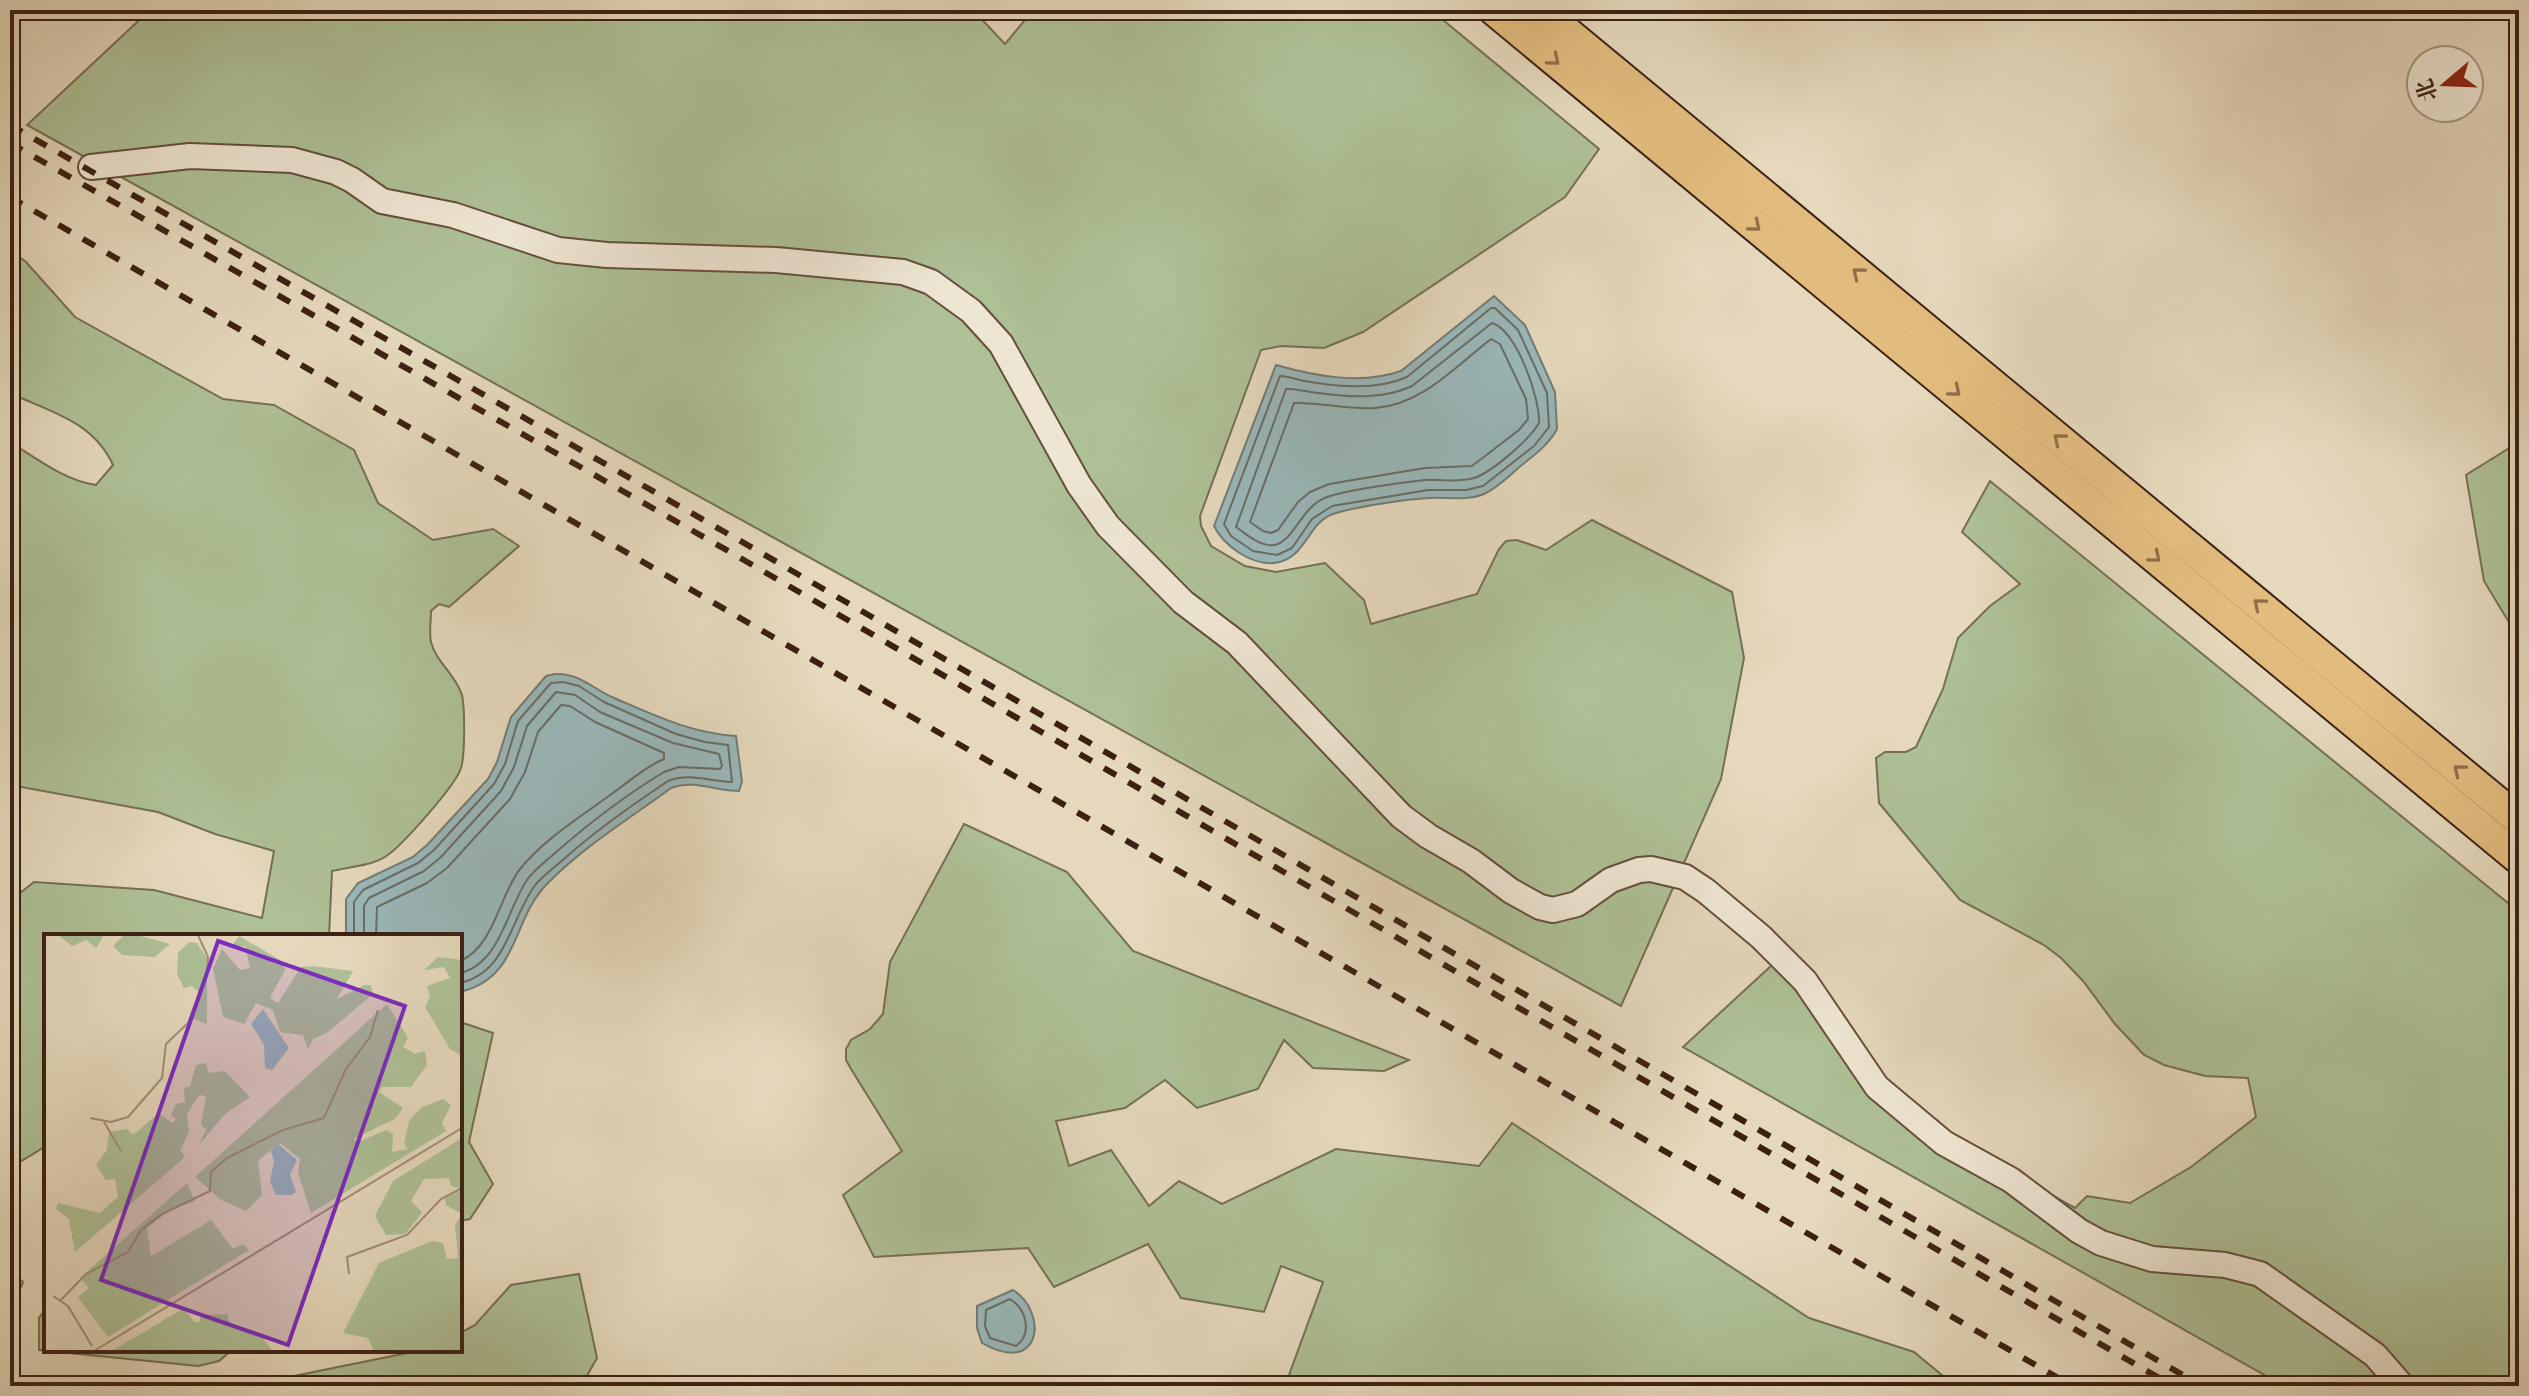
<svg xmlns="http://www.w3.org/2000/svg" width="2529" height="1396" font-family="'IM FELL DW Pica','Noto Serif SC',serif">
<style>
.green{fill:#aec096;stroke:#757054;stroke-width:2}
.water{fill:#99b8ba;stroke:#747c77;stroke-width:2}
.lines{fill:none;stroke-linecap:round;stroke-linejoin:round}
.shore{stroke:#6a6c66;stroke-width:2}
.minor-casing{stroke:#664f3c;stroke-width:28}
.major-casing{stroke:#3c2112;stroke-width:34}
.minor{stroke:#eee6d3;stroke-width:24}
.major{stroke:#e2bc7e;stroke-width:30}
.rail{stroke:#3c2112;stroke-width:6;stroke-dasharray:14 14;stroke-linecap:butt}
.oneway{stroke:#8f6e48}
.inset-road{fill:none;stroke:#a18f78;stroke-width:2}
.view{fill:#7b2cbf;fill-opacity:0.15;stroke:#7b2cbf;stroke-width:4}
.inset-edge{fill:none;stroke:#3c2112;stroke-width:4}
</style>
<rect width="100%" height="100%" fill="#e5d8bc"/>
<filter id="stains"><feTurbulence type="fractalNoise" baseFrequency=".0025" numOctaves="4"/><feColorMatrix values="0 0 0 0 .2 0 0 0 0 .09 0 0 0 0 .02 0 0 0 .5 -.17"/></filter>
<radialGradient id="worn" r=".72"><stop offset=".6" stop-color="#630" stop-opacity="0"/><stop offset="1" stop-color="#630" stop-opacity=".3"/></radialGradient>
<!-- green -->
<g class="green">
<path d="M150,10H973L1005,44L1025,20L1023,10H1431L1599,149L1565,197L1363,332L1324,348L1281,346L1261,350L1200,516L1201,526L1211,546L1245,566L1276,572L1325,563L1364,600L1371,624L1477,594L1499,549L1506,541L1517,540L1546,550L1592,520L1732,592L1744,658L1721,779L1621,1006L27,125Z"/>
<path d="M10,250L26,262L75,317L223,399L274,405L354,450L378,503L433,540L493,529L519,546L449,607L439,604L431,611C431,621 429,633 431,642C436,662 456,675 462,695C465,708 465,756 461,768C456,785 401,847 385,857C370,866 349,867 332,871L329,936H46V1146L10,1168V901L34,882L154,890L262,918L274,851L215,834L158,812L10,785V442C36,458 65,481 96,485L113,465C93,421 50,412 10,393Z"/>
<path d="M2519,442V639L2484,581L2466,475Z"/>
<path d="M1990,481L2519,912V1386H2284L1683,1047L1785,953L1902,1101L2037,1187L2075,1208L2087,1196L2130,1203L2191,1167L2256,1117L2248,1078L2205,1076L2164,1065L2144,1055L2115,1024L2083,981L2061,958L2044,945L1960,900L1879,803L1876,758L1885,752H1906L1916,747L1943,689L1958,638L1990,606L2020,584L1962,532Z"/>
<path d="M964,824L1067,872L1133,951L1409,1060L1384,1071L1313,1068L1284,1040L1258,1089L1197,1108L1165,1080L1125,1108L1056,1121L1069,1166L1111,1150L1149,1206L1179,1181L1222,1204L1336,1149L1479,1166L1512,1123L1809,1318L1914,1352L1955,1386H1285L1323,1282L1281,1266L1264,1312L1181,1298L1148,1244L1054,1287L1028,1248L874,1257L843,1195L902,1151L851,1069L846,1060V1049L851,1040L870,1029L883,1014L890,962Z"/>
<path d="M460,1022L493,1033L469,1142L493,1184L470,1219L460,1221Z"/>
<path d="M10,1270L23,1282L15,1302L10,1301Z"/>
<path d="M579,1274L597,1358L581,1386H260L284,1378L422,1350H460V1333L475,1325L511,1285Z"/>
<path d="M46,1308V1350H232L219,1361L198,1366L39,1350V1318Z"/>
</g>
<!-- water -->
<g class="water">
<path d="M1494,296L1525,325L1555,392L1557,429C1549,444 1536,454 1523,464C1511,474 1498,488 1484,494C1467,501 1448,497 1430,498C1407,499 1354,507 1333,514C1307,523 1306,560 1274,563C1251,565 1224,546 1214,526L1276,365C1315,376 1361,385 1401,371Z"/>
<path d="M555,674C579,673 592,688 612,697C654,715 690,733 736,736L742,782L739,791C715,791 694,779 671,788C629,819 581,848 545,886C511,923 519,978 460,992V936H346V899L358,883L413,857L428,844L488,779L497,762L511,717L546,676Z"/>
<path d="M1013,1290C1049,1313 1041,1377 982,1343L977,1328V1306Z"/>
</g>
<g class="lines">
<!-- shore -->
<g class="shore">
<path d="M1491,308H1495L1518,330L1547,393L1549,427L1534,446L1483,486L1466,490H1428L1332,506L1312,519L1292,548L1277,555L1253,551L1231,536L1224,524L1280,376C1289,376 1297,380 1305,381C1337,387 1376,391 1407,377Z"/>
<path d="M1492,323C1517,331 1540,398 1539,423C1530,439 1491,473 1474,478C1458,483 1441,479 1425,480C1399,483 1351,489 1327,497C1301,506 1294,542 1274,545C1260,547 1246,534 1236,527L1286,389C1296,388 1307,392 1318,393C1348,397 1383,400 1412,386Z"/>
<path d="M1491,339L1500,344L1526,399L1528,419L1519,430L1472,466L1425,468L1329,484L1310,492L1298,502L1278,530L1271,533L1263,531L1250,522L1294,403C1320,402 1348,410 1375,408C1422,405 1456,366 1491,339Z"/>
<path d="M354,936V902L363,890L418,863L434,850L494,784L505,764L518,721L551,683L563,682L579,686L604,702L676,734L705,742L728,745L732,782C710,782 690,772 668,781C632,805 596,830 564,859C555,867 544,875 536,884C510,918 508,972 460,983"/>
<path d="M364,936V906L369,898L424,871L441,857L501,791L514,767L527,726L556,692L575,695L600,712L673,743L719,754L722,766L720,769L679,767L664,772C626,795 588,824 554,854C545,862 534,870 527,880C507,909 500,964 460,973"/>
<path d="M376,936L377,907L427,883L447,868L510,799L525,772L538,732L561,705L570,706L595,722L664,753V759C647,766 632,779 617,790C585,814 546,837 520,869C499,896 494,947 460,961"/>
<path d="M1010,1299C1026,1309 1033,1333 1016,1346L990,1338L985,1326L986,1310Z"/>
</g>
<!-- minor casing -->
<g class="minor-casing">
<path id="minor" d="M91,167L190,156L292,160L336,172L352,180L382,201L453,215L558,250L607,255L776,260L903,272L931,282L971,311L1001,344L1079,485L1108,526L1183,602L1237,643L1401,816L1428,836L1471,861L1511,891L1540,907L1553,910L1577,904L1611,880L1639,870L1651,869L1685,877L1706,891L1761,937L1805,981L1877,1087L1944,1143L2011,1180L2079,1231L2101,1243L2152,1259L2225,1265L2260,1274L2375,1355L2402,1386"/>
</g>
<!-- major casing -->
<g class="major-casing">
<g id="major">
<path d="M1494,10L2519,859"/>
<path d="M1540,10L2519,820"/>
</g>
</g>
<!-- minor -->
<use href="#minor" class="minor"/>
<!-- major -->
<use href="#major" class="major"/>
<!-- rail -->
<g class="rail">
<path d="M10,125L737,539L2202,1386"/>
<path d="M10,143L730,552L2173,1386"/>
<path d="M10,197L2072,1386"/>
</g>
</g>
<!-- one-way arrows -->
<defs><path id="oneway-chevron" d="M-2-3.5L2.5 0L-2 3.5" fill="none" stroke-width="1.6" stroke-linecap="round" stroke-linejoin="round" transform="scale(2)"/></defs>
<g class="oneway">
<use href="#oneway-chevron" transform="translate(1554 60) rotate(40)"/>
<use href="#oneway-chevron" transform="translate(1755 226) rotate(40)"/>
<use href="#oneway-chevron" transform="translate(1858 273) rotate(-140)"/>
<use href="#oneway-chevron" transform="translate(1955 391) rotate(40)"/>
<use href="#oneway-chevron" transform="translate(2059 439) rotate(-140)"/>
<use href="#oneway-chevron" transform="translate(2155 557) rotate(40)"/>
<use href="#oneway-chevron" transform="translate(2259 604) rotate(-140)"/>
<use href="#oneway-chevron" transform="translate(2459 770) rotate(-140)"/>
</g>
<!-- overview -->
<g transform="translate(44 934)">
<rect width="418" height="418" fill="#e5d8bc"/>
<path d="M14,1H60L52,14L42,6L28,12ZM80,1H93L126,10L111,23L78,21L69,12ZM195,2L238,27L241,36L226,64L234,69L257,33L269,32L309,37L293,65L320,51H327L329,60L284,98L269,105L264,116L259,101L236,98L229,76L212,69L200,90L179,83L169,35L178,15L196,36L206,34L201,12L186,14ZM145,8L153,9L163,24V90L147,84L157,60L148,52L140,54L133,40L134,19ZM394,23L418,26V122L406,115L381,73L386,62L383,52L406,44L400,33L380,36ZM343,70L364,104L359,113L371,120L381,117L383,131L367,153H338L335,158L359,174L351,185L309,205L314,208L342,196L349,200L348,218L364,215L360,210L365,187L378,173L399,165L407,171L398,189L402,197L267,279L254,239L256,225L236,209L214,227L218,261L202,277L177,266L151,243ZM162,129L165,139L181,137L206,163L181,180L154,212L162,196L157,190L162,162L155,161L143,180L145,198L136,216L141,223L31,318L25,285L12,275L14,269L56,279L74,263L71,245L62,246L52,231L63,216L65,198L83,195L89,201L115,179L128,189L132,185L127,181L132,170L141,168L140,154L146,152L152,131ZM418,204V255L407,252L405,244L380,245L367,267L378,278L374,284L361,300L342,301L331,282L349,247ZM143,249L151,267L126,276L103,294L107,322L167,286L189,315L199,310L205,316L64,403L34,363L45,354L36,344ZM418,256V417H330L324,404L299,399L335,329L388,307L399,309L403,325L414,324L411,291L418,280L402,271L401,264ZM140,374L150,388H156V381L183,380L186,389L214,398L229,417H68Z" fill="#aec096"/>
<path d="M219,75L245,114L228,136L221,134L220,111L207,90ZM234,210L253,226L246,241L252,258L247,261H232L226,248L230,227L227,217Z" fill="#99b8ba"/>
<path class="inset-road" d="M46,184L67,188L84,183L118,144L122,110L144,89L163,38L164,23L154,1M60,188L77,217M305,340L303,323L363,301L397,265L418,254M9,362L24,372L48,412M16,367L42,340L84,318L97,296L118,280L166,257L167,238L183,224L239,196L280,184L302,135L326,103L334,76M50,417L418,194"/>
<path class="view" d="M174,7L361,72L244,411L57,346Z"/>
<rect width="418" height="418" class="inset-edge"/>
</g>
<!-- margin -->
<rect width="2529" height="1396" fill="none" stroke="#e5d8bc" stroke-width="40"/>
<rect x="12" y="12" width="2505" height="1372" fill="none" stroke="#3c2112" stroke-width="4"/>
<rect x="20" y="20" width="2489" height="1356" fill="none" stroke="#3c2112" stroke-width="2"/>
<!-- north arrow -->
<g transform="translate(2445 84) rotate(251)"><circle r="38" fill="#eee6d3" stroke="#a79786" stroke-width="2"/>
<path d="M0-6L14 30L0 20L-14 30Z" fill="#8f2418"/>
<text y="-12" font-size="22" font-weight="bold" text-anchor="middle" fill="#3c2112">北</text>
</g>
<rect width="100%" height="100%" filter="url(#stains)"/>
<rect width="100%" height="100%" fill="url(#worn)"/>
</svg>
